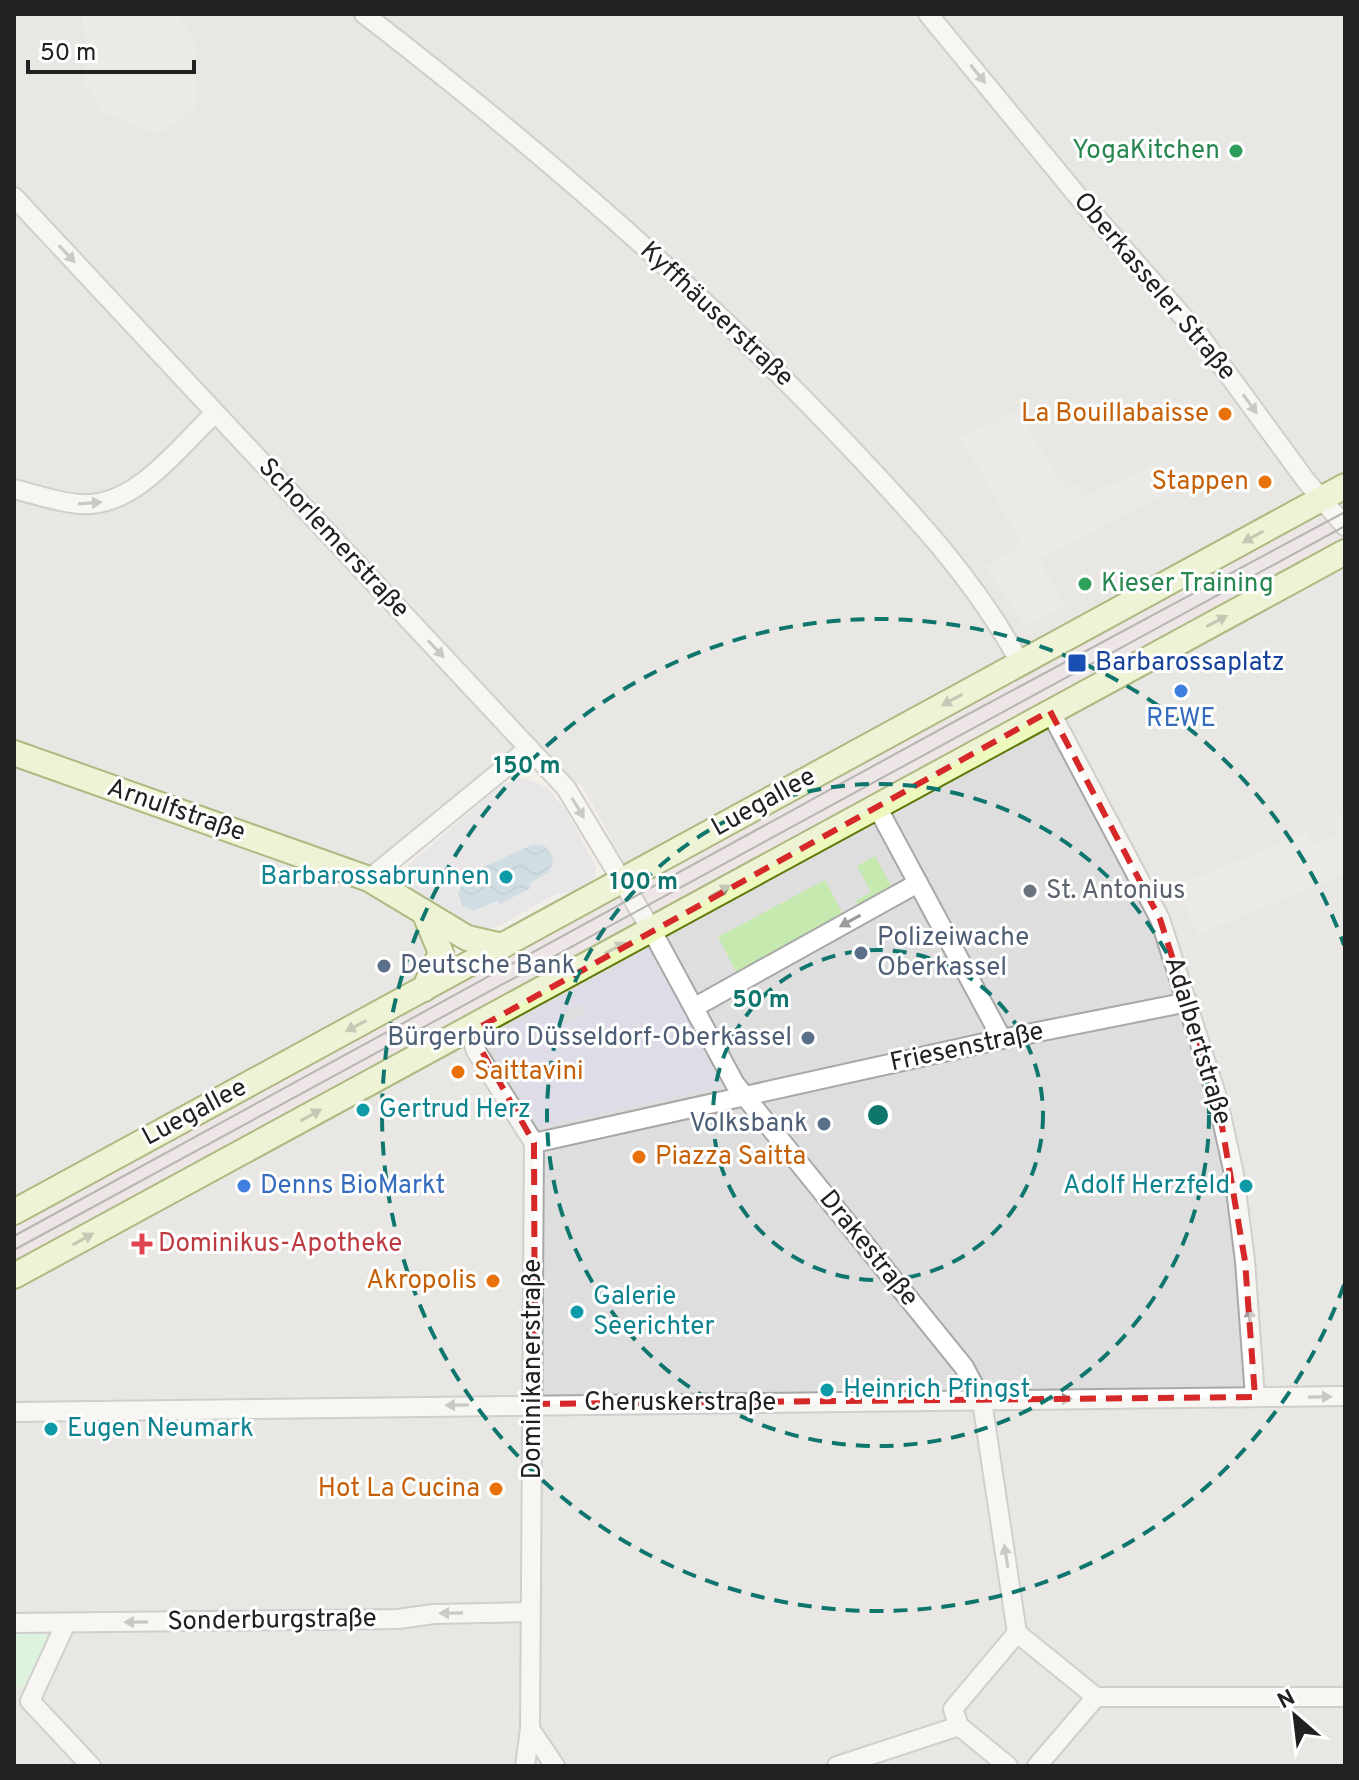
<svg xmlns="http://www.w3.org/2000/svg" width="1359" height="1780" font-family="Overpass,sans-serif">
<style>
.residential{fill:#dfdede}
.industrial{fill:#eadae5}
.grass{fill:#c5e9af}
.park{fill:#c7f9d1}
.parking{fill:#e5e5e5}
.plaza{fill:#dddce7;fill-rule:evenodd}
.water{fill:url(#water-waves)}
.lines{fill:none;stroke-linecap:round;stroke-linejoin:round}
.street-casing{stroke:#a8a8a8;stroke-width:22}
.secondary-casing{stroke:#5e7907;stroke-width:28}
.street{stroke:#fff;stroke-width:18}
.secondary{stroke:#eef9be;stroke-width:24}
.tram{stroke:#6f6f6f;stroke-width:2}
.oneway{fill:#9b9b9b}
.oneway2{fill:#929877}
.marked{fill:none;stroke:#d62828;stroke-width:6;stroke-dasharray:16 10;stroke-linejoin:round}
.ring{fill:none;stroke:#0f766e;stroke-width:4;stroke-dasharray:14 10}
.leisure-dot{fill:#2e9e5b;stroke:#fff;stroke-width:3}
.food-dot{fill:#e8710a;stroke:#fff;stroke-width:3}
.transit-dot{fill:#1a4fb4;stroke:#fff;stroke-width:3}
.shop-dot{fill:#3f7fe0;stroke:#fff;stroke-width:3}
.culture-dot{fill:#0f9aa8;stroke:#fff;stroke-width:3}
.worship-dot{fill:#6b7280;stroke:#fff;stroke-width:3}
.service-dot{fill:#5c6f8a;stroke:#fff;stroke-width:3}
.health-dot{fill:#e0444e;stroke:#fff;stroke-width:3}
.labels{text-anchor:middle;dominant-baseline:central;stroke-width:6;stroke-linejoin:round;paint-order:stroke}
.leisure-label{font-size:26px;fill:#27864d;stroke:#fff;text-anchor:end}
.street-label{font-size:26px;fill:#212121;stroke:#fff}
.food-label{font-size:26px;fill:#c56008;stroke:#fff;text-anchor:end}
.transit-label{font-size:26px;fill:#164399;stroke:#fff;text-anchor:start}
.shop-label{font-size:26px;fill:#366cbe;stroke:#fff}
.culture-label{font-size:26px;fill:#0d838f;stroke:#fff;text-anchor:start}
.worship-label{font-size:26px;fill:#5b616d;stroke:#fff;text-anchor:start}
.service-label{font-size:26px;fill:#4e5e75;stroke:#fff;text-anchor:start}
.health-label{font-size:26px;fill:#be3a42;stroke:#fff;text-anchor:start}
.centre{fill:#0f766e;stroke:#fff;stroke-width:4}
.ring-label{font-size:24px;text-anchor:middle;font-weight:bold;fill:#0f766e;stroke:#fff;stroke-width:6;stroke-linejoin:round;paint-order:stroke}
</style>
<defs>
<pattern id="water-waves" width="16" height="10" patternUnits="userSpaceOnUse" patternTransform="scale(2)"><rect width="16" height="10" fill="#a9cbdd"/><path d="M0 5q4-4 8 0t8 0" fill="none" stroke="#91aebd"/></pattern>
</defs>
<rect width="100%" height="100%" fill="#f1efe8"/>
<!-- residential -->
<g class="residential">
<path d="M14,14H1345V475L626,866L583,787L528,742L369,872L14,748Z"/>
<path d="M1345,561V1766H14V1289Z"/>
<path d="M14,759L368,882L418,911L436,952L424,985L14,1203Z"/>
</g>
<!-- industrial -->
<path class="industrial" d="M1345,498V546L14,1266V1222Z"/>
<!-- grass -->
<g class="grass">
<path d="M875,856L894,891L860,909L856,901L871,892L857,866Z"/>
<path d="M825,880L846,920L739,977L718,937Z"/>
</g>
<!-- park -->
<path class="park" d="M14,1633H45L48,1639L24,1688L14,1686Z"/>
<!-- parking -->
<g class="parking">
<path d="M82,14L179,16L196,44V107L157,135L99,110L92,93L84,88L86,30L82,29Z"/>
<path d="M1017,409L1066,490L1078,483L1084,496L1160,464L1182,484L1040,560L1064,607L1026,627L985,567L1022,544L960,437L982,425L996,423Z"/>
<path d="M1345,815V874L1197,935L1177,885L1308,832L1313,845L1339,834L1333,819Z"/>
</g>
<!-- plaza -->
<g class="plaza">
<path d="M521,778L546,787L565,809L596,867L594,879L574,891L556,894L501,925L475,933L414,894L406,877L408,865L502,785ZM534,845L550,851L553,863L545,875L528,884L530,887L480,910L459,900L458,889L463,882Z"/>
<path d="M649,949L717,1074L719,1084L712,1089L538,1127L493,1049L492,1036ZM581,1004L585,1013L565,1024L561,1014Z"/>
</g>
<!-- water -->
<path class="water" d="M532,845C545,843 553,850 553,863L548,873L529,884L531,888L500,904L497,901L474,911L462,906L458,893L463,882L482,872L481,868Z"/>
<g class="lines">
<!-- street casing -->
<g class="street-casing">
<g id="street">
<path d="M364,14C535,146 699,287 848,445C911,512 976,580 1020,663"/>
<path d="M928,14L1081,200L1200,336L1307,482L1345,526"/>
<path d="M14,197L566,788L651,929L735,1084L964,1367L982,1401L1017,1633"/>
<path d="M14,489C35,494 59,503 81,504C135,508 179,447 215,413"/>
<path d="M1050,711L1160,919L1217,1097L1234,1174L1245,1261L1255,1397"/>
<path d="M876,805L1002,1039"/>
<path d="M369,879L529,748"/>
<path d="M695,1007L918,883"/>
<path d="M473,1026L472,1039L476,1051L534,1143L530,1729L555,1766"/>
<path d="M534,1143L1002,1039L1188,1002"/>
<path d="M14,1412L1345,1396"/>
<path d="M14,1623L398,1619L434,1614L529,1612"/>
<path d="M66,1623L30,1701L91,1766"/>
<path d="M1096,1697H1345"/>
<path d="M525,1766L530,1729"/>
<path d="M837,1766L959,1726"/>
<path d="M1008,1766L959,1726L953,1709L1017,1633L1096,1697L1037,1766"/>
</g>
</g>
<!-- secondary casing -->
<g class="secondary-casing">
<g id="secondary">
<path d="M14,753L369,879L467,938L502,946"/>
<path d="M424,912L441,953L424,989"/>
<path d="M14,1212L1345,486"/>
<path d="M14,1276L1345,552"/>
</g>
</g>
<!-- street -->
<use href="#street" class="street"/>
<!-- secondary -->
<use href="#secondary" class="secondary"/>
<!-- tram -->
<g class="tram">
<path d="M14,1236L961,718L1345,512"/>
<path d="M14,1250L1345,526"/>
</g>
</g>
<!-- one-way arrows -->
<defs><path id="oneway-solid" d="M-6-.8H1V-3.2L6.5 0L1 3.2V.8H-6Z" transform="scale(2)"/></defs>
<g class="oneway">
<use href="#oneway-solid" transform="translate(978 74) rotate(51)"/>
<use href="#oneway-solid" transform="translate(67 254) rotate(47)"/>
<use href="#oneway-solid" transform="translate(1250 404) rotate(54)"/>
<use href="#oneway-solid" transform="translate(90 503) rotate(-4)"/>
<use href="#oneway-solid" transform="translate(436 649) rotate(47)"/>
<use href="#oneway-solid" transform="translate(578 808) rotate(59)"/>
<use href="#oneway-solid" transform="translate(850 921) rotate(151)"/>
<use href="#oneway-solid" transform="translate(1250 1319) rotate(-94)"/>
<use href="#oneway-solid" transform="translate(1320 1397) rotate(-1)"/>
<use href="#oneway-solid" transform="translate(1060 1399)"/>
<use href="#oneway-solid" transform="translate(457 1405) rotate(179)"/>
<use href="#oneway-solid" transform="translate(1006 1556) rotate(-99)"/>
<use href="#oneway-solid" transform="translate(451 1613) rotate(179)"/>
<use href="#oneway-solid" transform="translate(136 1622) rotate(179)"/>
</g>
<g class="oneway2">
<use href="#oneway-solid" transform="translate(1253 537) rotate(151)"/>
<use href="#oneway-solid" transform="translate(1217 621) rotate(-28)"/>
<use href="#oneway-solid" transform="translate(952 700) rotate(151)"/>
<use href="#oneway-solid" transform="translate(720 891) rotate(-29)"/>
<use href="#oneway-solid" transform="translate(615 948) rotate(-28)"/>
<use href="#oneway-solid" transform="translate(356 1026) rotate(152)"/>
<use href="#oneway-solid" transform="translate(311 1115) rotate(-29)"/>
<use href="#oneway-solid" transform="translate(83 1239) rotate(-29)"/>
</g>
<!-- marked area -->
<path d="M0 0H1359V1780H0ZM1050,711L1160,919L1217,1097L1245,1261L1255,1397L535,1404L534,1143L471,1032Z" fill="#f1efe8" fill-opacity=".55" fill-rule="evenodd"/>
<path class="marked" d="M1050,711L1160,919L1217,1097L1245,1261L1255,1397L535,1404L534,1143L471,1032Z"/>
<!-- distance rings -->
<g class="ring">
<circle cx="878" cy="1115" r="165"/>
<circle cx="878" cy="1115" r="331"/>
<path d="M1344 1285A496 496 0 1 1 1344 945"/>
</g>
<!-- markers -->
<g class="leisure-dot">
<circle cx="1236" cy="151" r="8"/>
<circle cx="1085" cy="584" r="8"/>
</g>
<g class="food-dot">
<circle cx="1225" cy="414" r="8"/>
<circle cx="1265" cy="482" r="8"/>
<circle cx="458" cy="1072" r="8"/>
<circle cx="639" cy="1157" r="8"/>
<circle cx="493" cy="1281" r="8"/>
<circle cx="496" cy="1489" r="8"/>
</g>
<rect class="transit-dot" x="1067" y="653" width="20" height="20" rx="4"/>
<g class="shop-dot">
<circle cx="1181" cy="691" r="8"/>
<circle cx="244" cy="1186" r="8"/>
</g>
<g class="culture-dot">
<circle cx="506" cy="877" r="8"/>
<circle cx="363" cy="1110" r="8"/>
<circle cx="1246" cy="1186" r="8"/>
<circle cx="577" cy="1312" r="8"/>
<circle cx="827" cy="1390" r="8"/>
<circle cx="51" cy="1429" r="8"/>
</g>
<circle class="worship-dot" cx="1030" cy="891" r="8"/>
<g class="service-dot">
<circle cx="861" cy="953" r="8"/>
<circle cx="384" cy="966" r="8"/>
<circle cx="808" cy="1038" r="8"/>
<circle cx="824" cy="1124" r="8"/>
</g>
<path class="health-dot" d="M138 1232h8v8h8v8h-8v8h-8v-8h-8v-8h8z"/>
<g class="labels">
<!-- leisure labels -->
<g class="leisure-label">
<text x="1220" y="151">YogaKitchen</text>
<text x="1101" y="584" text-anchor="start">Kieser Training</text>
</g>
<!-- street labels -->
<g class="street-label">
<text transform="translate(1154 287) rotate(50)">Oberkasseler Straße</text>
<text transform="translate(716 315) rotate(43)">Kyffhäuserstraße</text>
<text transform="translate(333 539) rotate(47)">Schorlemerstraße</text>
<text transform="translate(764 803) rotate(-29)">Luegallee</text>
<text transform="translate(176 811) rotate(19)">Arnulfstraße</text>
<text transform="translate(1197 1041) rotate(73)">Adalbertstraße</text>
<text transform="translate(967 1048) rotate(-12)">Friesenstraße</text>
<text transform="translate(195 1113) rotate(-28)">Luegallee</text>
<text transform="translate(868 1249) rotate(51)">Drakestraße</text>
<text transform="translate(533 1369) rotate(-90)">Dominikanerstraße</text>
<text x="680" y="1403">Cheruskerstraße</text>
<text transform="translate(272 1621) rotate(-1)">Sonderburgstraße</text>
</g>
<!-- food labels -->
<g class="food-label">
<text x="1209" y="414">La Bouillabaisse</text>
<text x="1249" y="482">Stappen</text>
<text x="474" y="1072" text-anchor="start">Saittavini</text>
<text x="655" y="1157" text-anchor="start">Piazza Saitta</text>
<text x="477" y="1281">Akropolis</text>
<text x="480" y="1489">Hot La Cucina</text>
</g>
<!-- transit labels -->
<g class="transit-label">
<text x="1095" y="663">Barbarossaplatz</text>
</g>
<!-- shop labels -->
<g class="shop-label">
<text x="1181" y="719">REWE</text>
<text x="260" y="1186" text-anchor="start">Denns BioMarkt</text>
</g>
<!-- culture labels -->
<g class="culture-label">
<text x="490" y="877" text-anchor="end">Barbarossabrunnen</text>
<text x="379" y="1110">Gertrud Herz</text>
<text x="1230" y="1186" text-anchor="end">Adolf Herzfeld</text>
<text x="593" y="1297">Galerie<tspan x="593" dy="30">Seerichter</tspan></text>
<text x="843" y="1390">Heinrich Pfingst</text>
<text x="67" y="1429">Eugen Neumark</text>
</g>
<!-- worship labels -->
<g class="worship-label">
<text x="1046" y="891">St. Antonius</text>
</g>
<!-- service labels -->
<g class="service-label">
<text x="877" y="938">Polizeiwache<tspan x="877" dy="30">Oberkassel</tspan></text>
<text x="400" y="966">Deutsche Bank</text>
<text x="792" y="1038" text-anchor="end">Bürgerbüro Düsseldorf-Oberkassel</text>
<text x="808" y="1124" text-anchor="end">Volksbank</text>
</g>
<!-- health labels -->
<g class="health-label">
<text x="158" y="1244">Dominikus-Apotheke</text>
</g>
</g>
<circle cx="878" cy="1115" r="12" class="centre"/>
<g class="ring-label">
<text x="527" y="773">150 m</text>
<text x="644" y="889">100 m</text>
<text x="761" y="1007">50 m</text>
</g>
<!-- border -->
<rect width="1359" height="1780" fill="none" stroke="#212121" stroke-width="32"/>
<!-- north arrow -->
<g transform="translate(1295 1716) rotate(332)" stroke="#ffffff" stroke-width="6" paint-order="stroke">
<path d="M0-6L14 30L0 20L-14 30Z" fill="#212121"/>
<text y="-12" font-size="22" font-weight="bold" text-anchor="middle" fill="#212121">N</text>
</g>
<!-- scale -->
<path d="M28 60v12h166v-12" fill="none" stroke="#212121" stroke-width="4"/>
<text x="40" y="60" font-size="24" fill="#212121" stroke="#ffffff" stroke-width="6" paint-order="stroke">50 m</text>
</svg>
